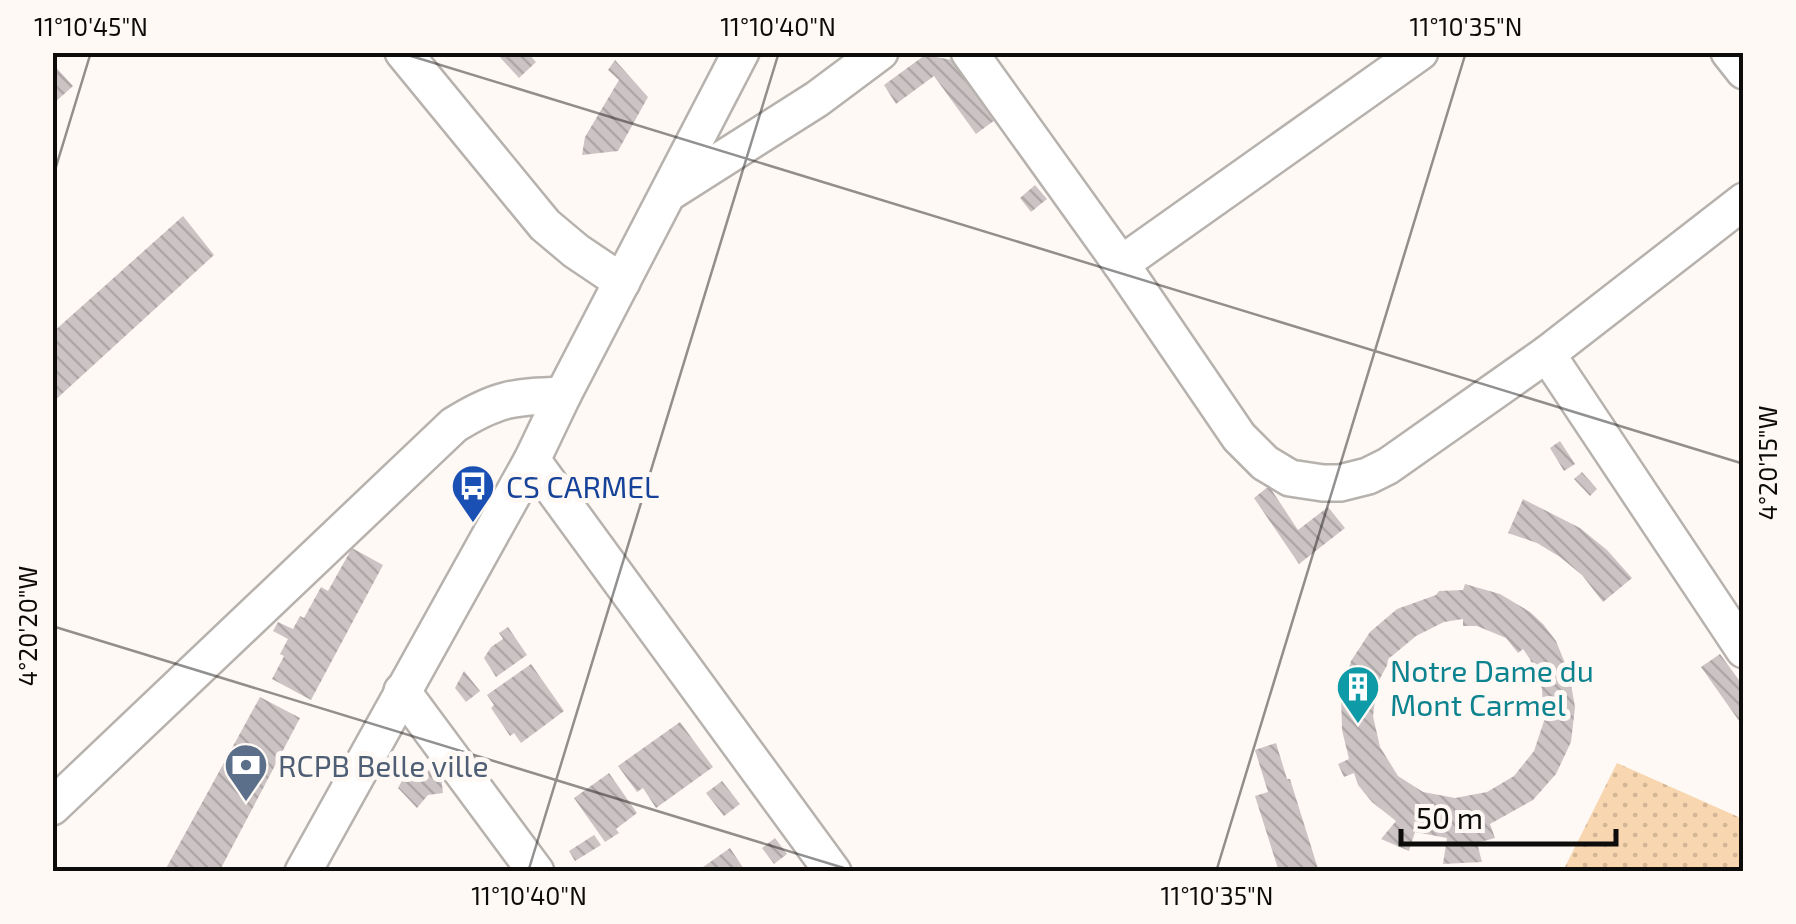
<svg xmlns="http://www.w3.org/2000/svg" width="1796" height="924" font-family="'Exo 2',sans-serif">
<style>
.grass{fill:url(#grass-dots)}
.building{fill:url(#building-back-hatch);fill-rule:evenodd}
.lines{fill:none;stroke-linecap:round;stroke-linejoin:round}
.minor-casing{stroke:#b7b2ad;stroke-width:40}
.minor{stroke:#fff;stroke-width:35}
.ticks{fill:none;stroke:#0d0c0a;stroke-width:2.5;stroke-opacity:0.45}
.labels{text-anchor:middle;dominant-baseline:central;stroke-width:10;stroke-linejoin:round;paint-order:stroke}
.transit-label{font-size:30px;fill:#164399;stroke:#fef9f4;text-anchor:start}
.culture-label{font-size:30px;fill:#0d838f;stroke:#fef9f4;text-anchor:start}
.service-label{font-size:30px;fill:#4e5e75;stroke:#fef9f4;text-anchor:start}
.neatline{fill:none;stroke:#0d0c0a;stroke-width:4}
.ticks-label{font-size:25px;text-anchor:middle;fill:#0d0c0a}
</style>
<defs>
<pattern id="grass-dots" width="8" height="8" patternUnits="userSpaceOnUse" patternTransform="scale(2.5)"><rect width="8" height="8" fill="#f8d6b0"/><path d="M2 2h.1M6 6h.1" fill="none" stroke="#d3b696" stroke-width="1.8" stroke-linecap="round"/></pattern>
<pattern id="building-back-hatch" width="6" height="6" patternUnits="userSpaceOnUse" patternTransform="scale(2.5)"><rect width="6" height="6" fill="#ccc4c4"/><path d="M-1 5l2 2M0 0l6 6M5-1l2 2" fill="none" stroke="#aea7a7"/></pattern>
</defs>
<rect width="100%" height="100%" fill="#fef9f4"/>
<!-- grass -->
<path class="grass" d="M1617,763L1743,819V871H1563Z"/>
<!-- building -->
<g class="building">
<path d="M501,52H527L536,62L519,78L498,55Z"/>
<path d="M925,55L952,60L995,120L976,134L934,76L896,104L884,85Z"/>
<path d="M615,60L648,97L618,151L582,155L585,137L619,80L608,70Z"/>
<path d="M52,63L73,86L52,105Z"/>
<path d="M1035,185L1047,199L1031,212L1020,198Z"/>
<path d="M183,216L214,255L52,403V333Z"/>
<path d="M1560,441L1575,464L1564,471L1550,448Z"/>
<path d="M1582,472L1597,489L1590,496L1574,479Z"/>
<path d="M1269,486L1298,530L1328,507L1345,528L1299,564L1254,498Z"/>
<path d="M1523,499L1580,528L1607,550L1632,578L1603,602L1582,575L1560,557L1537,543L1508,533Z"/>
<path d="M352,548L383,565L311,700L272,679L284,656L280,654L288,639L273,631L278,622L293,629L300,616L304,618L321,587L328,591Z"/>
<path d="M1465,584L1500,594L1530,612L1543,624L1556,641L1569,673L1575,707L1571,742L1556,774L1533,800L1490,824L1495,838L1477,843L1482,862L1443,864L1447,838L1415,832L1409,851L1381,839L1396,821L1372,802L1358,785L1354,773L1344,777L1338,764L1349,759L1342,730L1341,695L1351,661L1370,632L1397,609L1436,595L1439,591L1463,590ZM1463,619V626H1477L1506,638L1518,653L1523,649L1530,659L1542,689L1544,721L1534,751L1514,776L1487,792L1455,798L1423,792L1398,776L1380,747L1373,716L1377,684L1392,656L1416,636L1444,622Z"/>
<path d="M508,627L527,655L496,677L484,658L491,647L503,639L499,633Z"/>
<path d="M1720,654L1744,687V728L1701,667Z"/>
<path d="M531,664L564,711L521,743L514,733L510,736L491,708L494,705L487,695Z"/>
<path d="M464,671L480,691L466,702L455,688Z"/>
<path d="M260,697L300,718L219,872H164Z"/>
<path d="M680,722L713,767L656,808L643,788L637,792L618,766Z"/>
<path d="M1276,743L1287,779H1290L1319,872H1279L1255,796L1268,792L1255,750Z"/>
<path d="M440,769L443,793L428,795L417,808L398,788L406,773Z"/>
<path d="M609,773L637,813L616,829L619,833L605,842L574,798Z"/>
<path d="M722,781L740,804L724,816L706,793Z"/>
<path d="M594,835L601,845L575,861L569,851Z"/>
<path d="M775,838L787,854L774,864L762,848Z"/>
<path d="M730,848L746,872H696Z"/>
</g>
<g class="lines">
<!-- minor casing -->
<g class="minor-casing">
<g id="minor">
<path d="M403,52L545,225L576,251L622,282"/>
<path d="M969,52L1121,264L1239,437L1265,463L1290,478L1323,483H1340L1368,476L1388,466L1547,354L1744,201"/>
<path d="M1729,52L1744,71"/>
<path d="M672,191L817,99L880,52"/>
<path d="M1121,264L1420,52"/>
<path d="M1547,354L1744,650"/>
<path d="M532,460L833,872"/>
<path d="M402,691L536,872"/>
<path d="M52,807L454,425C497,398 513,397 563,395"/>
<path d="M303,872L532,460L563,395L741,52"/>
</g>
</g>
<!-- minor -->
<use href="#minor" class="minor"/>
</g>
<!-- ticks -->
<path class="ticks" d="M398,52L1744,464M52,180L91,52M52,626L857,872M528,872L779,52M1216,872L1466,52"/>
<!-- icons -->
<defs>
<g id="bus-pin" transform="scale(2.25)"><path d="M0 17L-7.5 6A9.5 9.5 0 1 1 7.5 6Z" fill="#1a4fb4" stroke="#fef9f4"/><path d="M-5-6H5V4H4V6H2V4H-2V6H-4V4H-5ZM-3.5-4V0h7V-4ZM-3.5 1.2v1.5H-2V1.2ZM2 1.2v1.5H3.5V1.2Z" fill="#fff"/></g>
<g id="building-pin" transform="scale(2.25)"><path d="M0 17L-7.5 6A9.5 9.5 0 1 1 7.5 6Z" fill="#0f9aa8" stroke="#fef9f4"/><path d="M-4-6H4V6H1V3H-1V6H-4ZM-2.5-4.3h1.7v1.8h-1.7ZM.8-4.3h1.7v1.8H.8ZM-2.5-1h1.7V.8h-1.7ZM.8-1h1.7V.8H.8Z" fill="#fff"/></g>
<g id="bank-pin" transform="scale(2.25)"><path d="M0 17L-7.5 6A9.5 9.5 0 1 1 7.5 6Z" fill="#5c6f8a" stroke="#fef9f4"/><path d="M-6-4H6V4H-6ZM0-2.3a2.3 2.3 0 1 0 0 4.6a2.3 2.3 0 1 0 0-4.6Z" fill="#fff"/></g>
</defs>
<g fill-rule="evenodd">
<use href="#bus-pin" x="473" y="486"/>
<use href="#building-pin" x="1358" y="687"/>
<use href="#bank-pin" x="246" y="765"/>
</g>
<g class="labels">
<!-- transit labels -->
<g class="transit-label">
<text x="506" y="486">CS CARMEL</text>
</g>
<!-- culture labels -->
<g class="culture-label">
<text x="1390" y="670">Notre Dame du<tspan x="1390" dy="34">Mont Carmel</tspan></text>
</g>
<!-- service labels -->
<g class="service-label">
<text x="278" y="765">RCPB Belle ville</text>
</g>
</g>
<!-- border -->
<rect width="1796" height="924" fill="none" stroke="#fef9f4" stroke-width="110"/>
<!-- scale -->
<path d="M1401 829v15h215v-15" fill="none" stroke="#0d0c0a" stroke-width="5"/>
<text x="1416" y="829" font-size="30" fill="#0d0c0a" stroke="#fef9f4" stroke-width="8" paint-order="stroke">50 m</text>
<rect x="55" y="55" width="1686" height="814" class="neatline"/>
<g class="ticks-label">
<text x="91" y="36">11°10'45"N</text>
<text x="778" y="36">11°10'40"N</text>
<text x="1466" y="36">11°10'35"N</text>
<text transform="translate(1768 463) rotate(-90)" y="9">4°20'15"W</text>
<text transform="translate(28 626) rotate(-90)" y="9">4°20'20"W</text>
<text x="529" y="905">11°10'40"N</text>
<text x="1217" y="905">11°10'35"N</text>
</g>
</svg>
